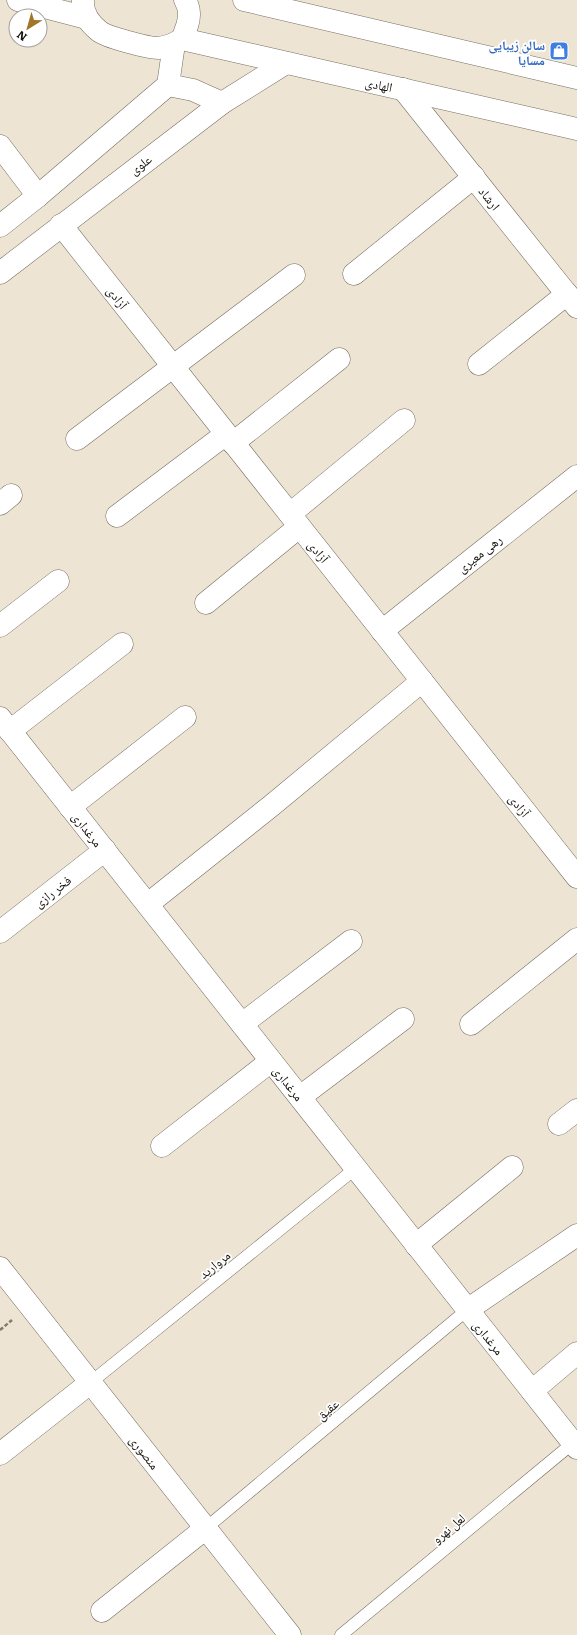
<svg xmlns="http://www.w3.org/2000/svg" width="577" height="1635" font-family="Literata,'Noto Naskh Arabic',serif">
<style>
.lines{fill:none;stroke-linecap:round;stroke-linejoin:round}
.service-casing{stroke:#766e60;stroke-width:13}
.minor-casing{stroke:#766e60;stroke-width:23}
.tertiary-casing{stroke:#766e60;stroke-width:23}
.path{stroke:#817b70;stroke-width:2.5;stroke-dasharray:4 2;stroke-linecap:butt}
.service{stroke:#fff;stroke-width:12}
.minor{stroke:#fff;stroke-width:22}
.tertiary{stroke:#fff;stroke-width:22}
.labels{text-anchor:middle;dominant-baseline:central;stroke-width:3.5;stroke-linejoin:round;paint-order:stroke}
.shop-label{font-size:13px;font-weight:bold;fill:#366cbe;stroke:#fff;text-anchor:end}
.street-label{font-size:13px;fill:#14110b;stroke:#fff}
</style>
<rect width="100%" height="100%" fill="#ede4d4"/>
<g class="lines">
<!-- service casing -->
<g class="service-casing">
<g id="service">
<path d="M90,1383L356,1168"/>
<path d="M206,1528L467,1310"/>
<path d="M341,1635L573,1443"/>
</g>
</g>
<!-- minor casing -->
<g class="minor-casing">
<g id="minor">
<path d="M403,89L577,307"/>
<path d="M0,146L38,196"/>
<path d="M354,274L474,177"/>
<path d="M479,364L567,294"/>
<path d="M77,439L294,275"/>
<path d="M233,443L339,359"/>
<path d="M0,504L11,495"/>
<path d="M290,514L404,420"/>
<path d="M117,516L226,434"/>
<path d="M206,603L299,527"/>
<path d="M0,626L58,581"/>
<path d="M382,631L577,476"/>
<path d="M0,718L577,1448"/>
<path d="M10,731L122,644"/>
<path d="M70,807L185,717"/>
<path d="M148,904L271,806L422,681"/>
<path d="M0,932L105,850"/>
<path d="M242,1024L351,941"/>
<path d="M471,1024L577,939"/>
<path d="M300,1097L403,1019"/>
<path d="M559,1124L577,1110"/>
<path d="M162,1146L271,1061"/>
<path d="M416,1245L512,1167"/>
<path d="M0,1268L290,1635"/>
<path d="M467,1310L577,1235"/>
<path d="M532,1391L577,1353"/>
<path d="M0,1454L90,1383"/>
<path d="M102,1611L206,1528"/>
</g>
</g>
<!-- tertiary casing -->
<g class="tertiary-casing">
<g id="tertiary">
<path d="M18,0L87,18"/>
<path d="M83,0C82,13 89,23 99,31C106,37 148,48 158,48C165,47 174,45 180,40C184,37 185,31 187,26C190,17 190,8 185,0"/>
<path d="M244,0L577,78"/>
<path d="M182,39L577,129"/>
<path d="M168,85L193,90L222,103"/>
<path d="M61,225L577,877"/>
<path d="M0,226L38,196L168,85L174,44"/>
<path d="M0,273L222,103L286,63"/>
</g>
</g>
<!-- path -->
<path class="path" d="M0,1330L12,1320"/>
<!-- service -->
<use href="#service" class="service"/>
<!-- minor -->
<use href="#minor" class="minor"/>
<!-- tertiary -->
<use href="#tertiary" class="tertiary"/>
</g>
<!-- icons -->
<defs>
<g id="shop-square" transform="scale(1)"><rect x="-9" y="-9" width="18" height="18" rx="4" fill="#3f7fe0" stroke="#fff"/><path d="M-5-2.5h2.3a2.7 3.5 0 0 1 5.4 0H5L5.5 6h-11ZM-1.5-2.5h3a1.5 2.3 0 0 0-3 0Z" fill="#fff"/></g>
</defs>
<g fill-rule="evenodd">
<use href="#shop-square" x="559" y="51"/>
</g>
<g class="labels">
<!-- shop labels -->
<g class="shop-label">
<text x="545" y="44">سالن زیبایی<tspan x="545" dy="15">مسایا</tspan></text>
</g>
<!-- street labels -->
<g class="street-label">
<text transform="translate(379 84) rotate(12)">الهادی</text>
<text transform="translate(140 164) rotate(-37)">علوی</text>
<text transform="translate(490 198) rotate(51)">ارشاد</text>
<text transform="translate(118 297) rotate(52)">آزادی</text>
<text transform="translate(319 551) rotate(51)">آزادی</text>
<text transform="translate(479 553) rotate(-38)">رهی معیری</text>
<text transform="translate(520 805) rotate(52)">آزادی</text>
<text transform="translate(88 829) rotate(52)">مرغداری</text>
<text transform="translate(52 891) rotate(-38)">فخر رازی</text>
<text transform="translate(289 1083) rotate(52)">مرغداری</text>
<text transform="translate(214 1264) rotate(-39)">مروارید</text>
<text transform="translate(489 1337) rotate(51)">مرغداری</text>
<text transform="translate(327 1409) rotate(-40)">عقیق</text>
<text transform="translate(145 1452) rotate(52)">منصوری</text>
<text transform="translate(448 1528) rotate(-40)">لعل نهرو</text>
</g>
</g>
<!-- north arrow -->
<g transform="translate(28 28) rotate(217)"><circle r="19" fill="#ffffff" stroke="#a1a09d"/>
<path d="M0-3L7 15L0 10L-7 15Z" fill="#a37527"/>
<text y="-6" font-size="11" font-weight="bold" text-anchor="middle" fill="#14110b">N</text>
</g>
</svg>
